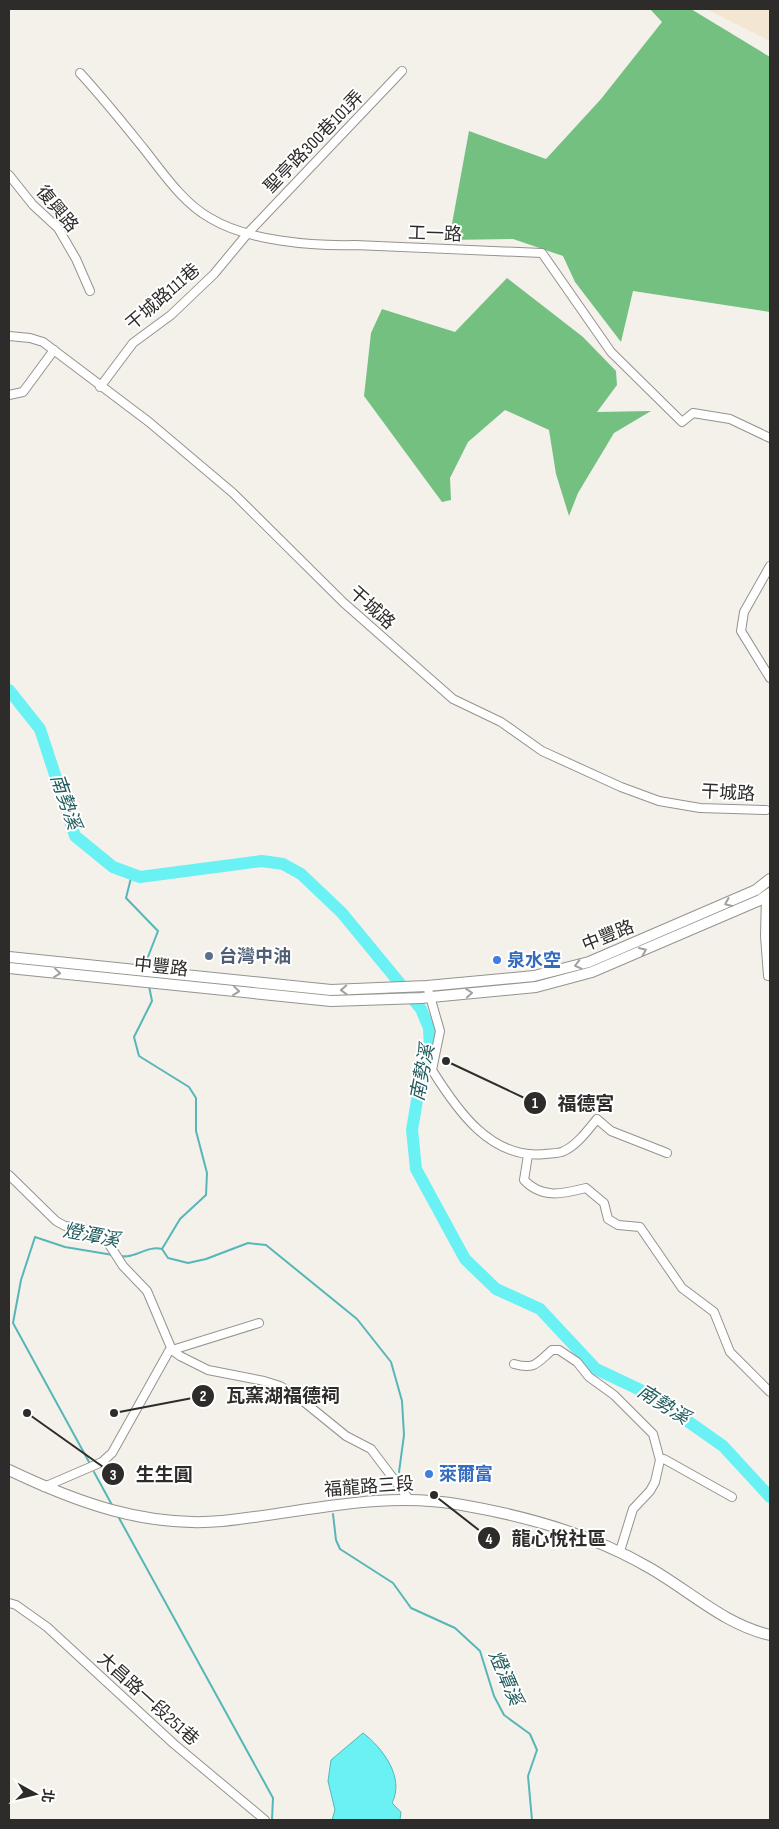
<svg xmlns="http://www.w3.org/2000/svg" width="779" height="1829" font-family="'Sofia Sans Condensed','Noto Sans TC',sans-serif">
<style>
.industrial{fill:#f3e6d2}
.forest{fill:#73c081}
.water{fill:#69f1f4;stroke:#57b6b7}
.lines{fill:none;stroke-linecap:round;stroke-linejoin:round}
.stream{stroke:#57b6b7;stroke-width:2}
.river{stroke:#69f1f4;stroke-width:12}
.minor-casing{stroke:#95938e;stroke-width:10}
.major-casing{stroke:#95938e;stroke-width:12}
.minor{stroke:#fff;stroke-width:8}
.major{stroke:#fff;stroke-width:10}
.oneway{stroke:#a0a09f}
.service-dot{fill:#5c6f8a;stroke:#fff;stroke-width:2}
.shop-dot{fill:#3f7fe0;stroke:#fff;stroke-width:2}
.labels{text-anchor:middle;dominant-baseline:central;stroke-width:4;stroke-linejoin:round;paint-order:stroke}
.street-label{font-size:18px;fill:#2d2c2a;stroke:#fff}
.service-label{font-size:18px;font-weight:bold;fill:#4e5e75;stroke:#fff;text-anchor:start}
.shop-label{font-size:18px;font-weight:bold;fill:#366cbe;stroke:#fff;text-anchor:start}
.water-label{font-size:19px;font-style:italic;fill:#235c5e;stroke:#fff}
.leader{fill:none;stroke:#2d2c2a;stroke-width:2}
.callout-dot{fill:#2d2c2a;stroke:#fff;stroke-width:2}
.mark-label{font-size:15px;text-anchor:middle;font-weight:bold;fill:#fff}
.callout-label{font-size:19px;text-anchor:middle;font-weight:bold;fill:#2d2c2a;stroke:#fff;stroke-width:4;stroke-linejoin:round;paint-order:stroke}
</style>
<rect width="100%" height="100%" fill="#f4f1eb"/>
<!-- industrial -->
<path class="industrial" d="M706,9H770V41Z"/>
<!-- forest -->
<g class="forest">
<path d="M650,9H691L770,57V312L633,291L621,342L575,282L563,256L513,239L449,240L469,131L546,159L601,99L662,22Z"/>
<path d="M507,278L583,337L616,371L617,385L597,412L651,411L614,433L578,493L569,516L556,474L549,430L505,410L468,442L450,478L451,500L442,502L364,396L371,333L382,309L455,332Z"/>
</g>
<!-- water -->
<path class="water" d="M363,1733C383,1748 405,1778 392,1803L401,1812L400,1820H332L335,1810L328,1781L331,1760Z"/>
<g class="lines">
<!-- stream -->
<g class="stream">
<path d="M132,874L126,898L158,931L146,962V966"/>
<path d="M162,1249L168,1258L188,1263L206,1259L248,1243L266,1245L357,1319L391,1362L402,1401L404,1435L399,1472"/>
<path d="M120,1256C135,1259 147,1245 162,1249L180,1219L206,1195L207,1173L196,1131V1098L189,1087L139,1056L134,1037L152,1001L149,986"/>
<path d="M89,1462L13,1323L21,1280L35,1237L65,1247L113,1255"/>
<path d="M94,1472L112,1505"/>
<path d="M331,1492L375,1487L385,1484"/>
<path d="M333,1514L336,1540L340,1549L393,1583L411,1608L455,1628L480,1651L494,1696L504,1715L530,1734L537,1750L528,1776L532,1820"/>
<path d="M119,1518L273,1798L272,1820"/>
</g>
<!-- river -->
<path class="river" d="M9,690L40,729L75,836L113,867L140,877L262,861L283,864L301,874L342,913L421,1009L429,1028L430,1048L422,1071L412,1130L416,1169L465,1259L496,1289L540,1309L596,1369L649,1394L723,1446L770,1497"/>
<!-- minor casing -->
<g class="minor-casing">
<g id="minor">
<path d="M80,73C103,98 123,123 144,149C163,173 183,203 210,218C248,241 311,246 355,245L542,253L611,352L682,422L693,413L730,419L770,438"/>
<path d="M9,175L33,205L58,228L76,259L90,291"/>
<path d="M9,336L30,338L43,342L149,422L233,493L344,603L453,699L501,722L542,751L621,787L659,801L700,808L766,810"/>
<path d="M100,387L133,343L171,315L214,274L248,233L402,71"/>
<path d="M9,395L23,392L54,350"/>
<path d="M770,566L744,612L741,631L770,678"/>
<path d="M766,896L765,936L768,976H770"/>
<path d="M427,986L440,1031L432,1070C457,1110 491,1160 545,1154C550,1153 559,1154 564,1151C577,1145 588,1130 597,1119L611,1131L667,1153"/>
<path d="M528,1155L524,1180C542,1199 562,1194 586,1188L604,1203L608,1219L618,1225L640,1227L682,1288L714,1312L730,1352L770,1392"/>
<path d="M9,1175L56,1221L65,1226L88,1230L107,1241L123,1266L147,1291L172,1350L180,1356L208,1370L264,1381L280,1386L298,1397L346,1436L371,1449L408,1498"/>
<path d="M514,1364C535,1370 537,1363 552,1350H559L577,1362L589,1377L614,1395L653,1434L660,1460"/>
<path d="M44,1487L102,1462L112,1453L169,1351L259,1323"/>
<path d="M620,1551L633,1509L650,1491L655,1482L660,1460L664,1459L732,1497"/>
<path d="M9,1603L16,1605L47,1627L174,1744L265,1820"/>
</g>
</g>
<!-- major casing -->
<g class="major-casing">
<g id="major">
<path d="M9,957L331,990L427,986L534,976L589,962L756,890L770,879"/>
<path d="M9,968L331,1001L421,998L536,987L592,972L760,900L770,893"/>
<path d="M9,1470C76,1502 146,1528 222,1521C303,1513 380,1490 462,1505C526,1516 591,1534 648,1567C689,1590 723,1624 770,1635"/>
</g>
</g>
<!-- minor -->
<use href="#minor" class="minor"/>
<!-- major -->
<use href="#major" class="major"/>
</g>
<!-- one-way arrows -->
<defs><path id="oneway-chevron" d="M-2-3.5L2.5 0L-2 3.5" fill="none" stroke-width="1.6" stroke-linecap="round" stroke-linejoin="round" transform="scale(1.25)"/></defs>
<g class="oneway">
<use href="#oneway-chevron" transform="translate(728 903) rotate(156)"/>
<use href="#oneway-chevron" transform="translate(643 951) rotate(-23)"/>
<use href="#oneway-chevron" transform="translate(578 965) rotate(166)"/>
<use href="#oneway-chevron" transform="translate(57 973) rotate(6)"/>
<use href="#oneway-chevron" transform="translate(344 990) rotate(178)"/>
<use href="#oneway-chevron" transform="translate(236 991) rotate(6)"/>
<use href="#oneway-chevron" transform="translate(469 993) rotate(-5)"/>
</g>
<!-- markers -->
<circle class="service-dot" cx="209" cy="956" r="5"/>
<g class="shop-dot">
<circle cx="497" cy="960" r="5"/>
<circle cx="429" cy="1474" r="5"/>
</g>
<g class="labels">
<!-- street labels -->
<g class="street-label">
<text transform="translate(314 142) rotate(-46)">聖亭路300巷101弄</text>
<text transform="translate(57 209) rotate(50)">復興路</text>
<text transform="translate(435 234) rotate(2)">工一路</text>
<text transform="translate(163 297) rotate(-41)">干城路111巷</text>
<text transform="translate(372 608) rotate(42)">干城路</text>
<text transform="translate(728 793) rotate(3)">干城路</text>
<text transform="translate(608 936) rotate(-22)">中豐路</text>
<text transform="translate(161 967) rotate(6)">中豐路</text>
<text transform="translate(369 1487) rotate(-4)">福龍路三段</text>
<text transform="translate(148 1699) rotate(42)">大昌路一段251巷</text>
</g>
<!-- service labels -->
<g class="service-label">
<text x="219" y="956">台灣中油</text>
</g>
<!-- shop labels -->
<g class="shop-label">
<text x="507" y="960">泉水空</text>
<text x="439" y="1474">萊爾富</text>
</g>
<!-- water labels -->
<g class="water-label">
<text transform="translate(65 802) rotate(71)">南勢溪</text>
<text transform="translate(423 1073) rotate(-79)">南勢溪</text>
<text transform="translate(91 1236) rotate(11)">燈潭溪</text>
<text transform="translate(663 1405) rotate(32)">南勢溪</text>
<text transform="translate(505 1678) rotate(67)">燈潭溪</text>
</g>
</g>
<!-- callouts -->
<path class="leader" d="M446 1061L535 1103M114 1413L203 1396M27 1413L113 1474M434 1495L489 1538"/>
<g class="callout-dot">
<circle cx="446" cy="1061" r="5"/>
<circle cx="114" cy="1413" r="5"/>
<circle cx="27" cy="1413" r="5"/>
<circle cx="434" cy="1495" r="5"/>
<circle cx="535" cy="1103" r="12"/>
<circle cx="203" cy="1396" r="12"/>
<circle cx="113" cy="1474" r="12"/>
<circle cx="489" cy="1538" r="12"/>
</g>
<g class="mark-label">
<text x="535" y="1108">1</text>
<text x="203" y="1401">2</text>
<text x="113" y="1480">3</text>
<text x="489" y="1544">4</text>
</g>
<g class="callout-label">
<text x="586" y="1110">福德宮</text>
<text x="283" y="1402">瓦窯湖福德祠</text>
<text x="164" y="1481">生生圓</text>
<text x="559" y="1545">龍心悅社區</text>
</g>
<!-- border -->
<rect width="779" height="1829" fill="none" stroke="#2d2c2a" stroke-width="20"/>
<!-- north arrow -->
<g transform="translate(35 1794) rotate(98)" stroke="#ffffff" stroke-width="4" paint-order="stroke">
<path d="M0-4L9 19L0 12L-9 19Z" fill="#2d2c2a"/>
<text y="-8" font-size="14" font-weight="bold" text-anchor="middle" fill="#2d2c2a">北</text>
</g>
</svg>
